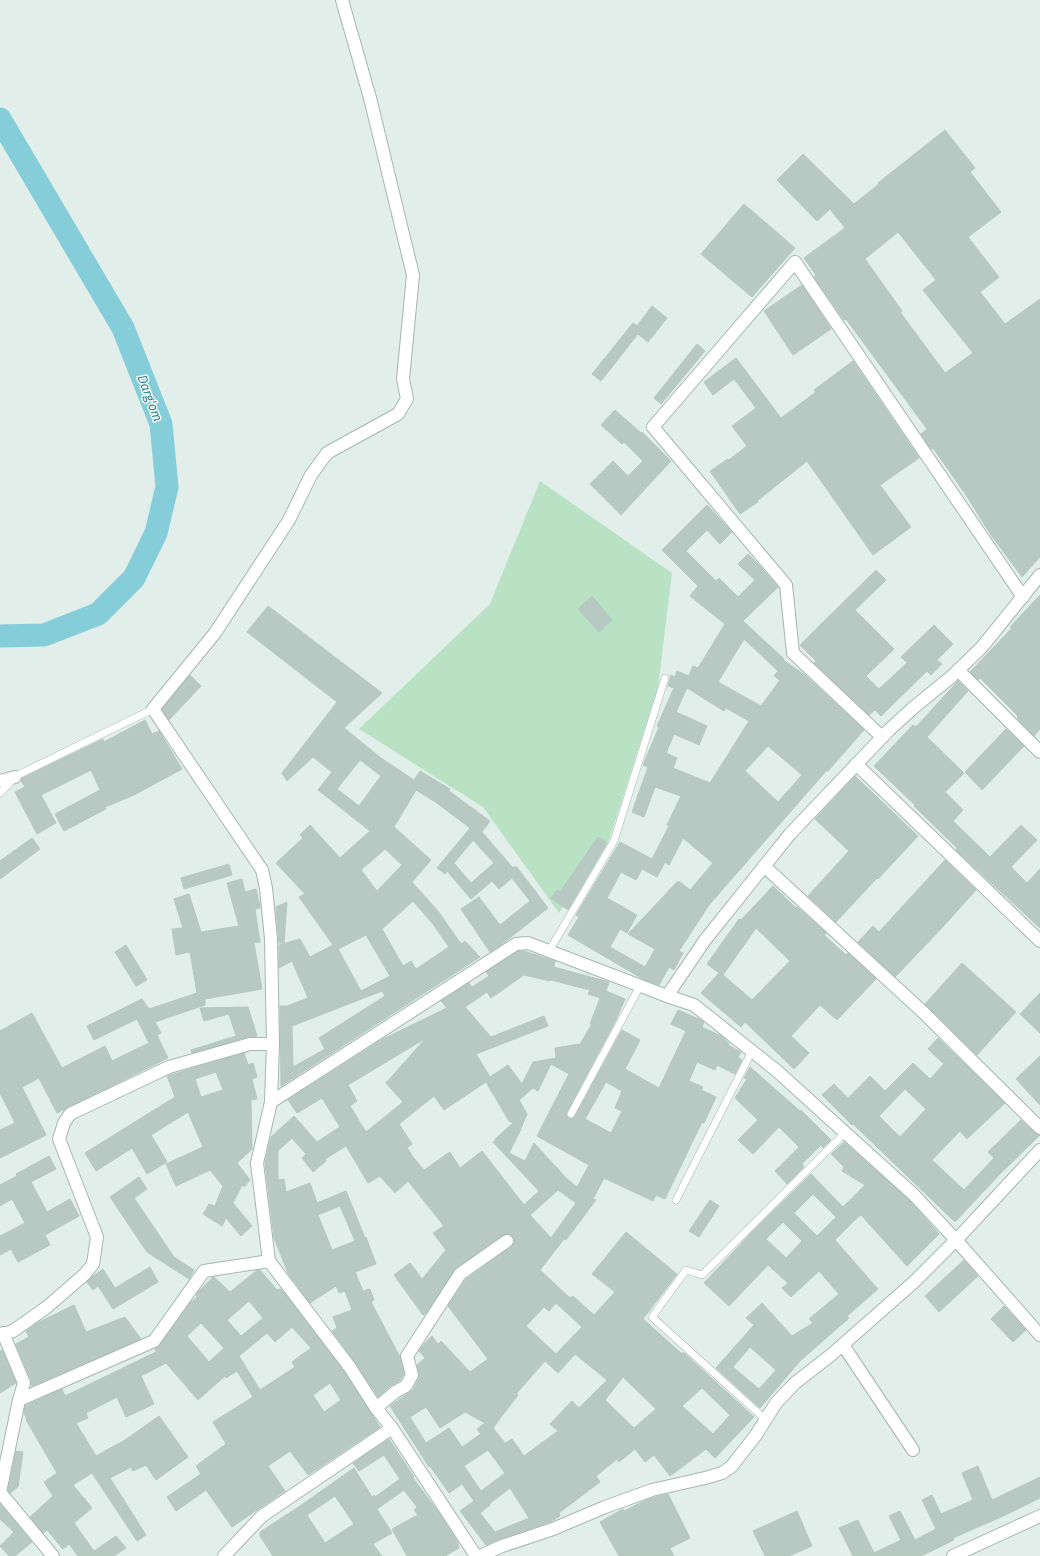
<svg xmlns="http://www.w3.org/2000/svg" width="1040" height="1556" font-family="'IBM Plex Sans',sans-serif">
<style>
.green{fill:#b9e2c4}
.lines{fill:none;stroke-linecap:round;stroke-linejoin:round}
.river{stroke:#84cdd9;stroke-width:23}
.building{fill:#b7c9c2;stroke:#b4c9c0;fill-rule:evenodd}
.lane-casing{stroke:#a4b7b0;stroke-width:8}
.street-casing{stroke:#a4b7b0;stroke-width:14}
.lane{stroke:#fff;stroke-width:7}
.street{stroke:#fff;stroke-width:12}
.labels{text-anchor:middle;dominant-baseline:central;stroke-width:3;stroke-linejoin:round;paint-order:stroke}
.water-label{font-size:13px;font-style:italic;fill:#137385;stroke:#f4faf7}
</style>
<rect width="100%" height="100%" fill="#e2eee9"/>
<!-- green -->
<path class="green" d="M540,481L672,573L658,687L609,840L559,913L483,807L359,729L490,604Z"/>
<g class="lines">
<!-- river -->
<path class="river" d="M0,119L123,328L161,424L167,487L156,533L134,578L98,614L44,635L0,636"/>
</g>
<!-- building -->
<g class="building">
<path d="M945,130L975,168L970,172L1001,212L968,237L999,277L980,292L1005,324L1040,299V557L1022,577L991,535L966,495L933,448L931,449L921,434L927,429L846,319L844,320L814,277L816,275L804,258L845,228L830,209L817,221L777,180L803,154L854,204L879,184L878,183ZM898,232L936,280L923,290L973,353L945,373L900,312L902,311L865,259Z"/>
<path d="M744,204L795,248L752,297L701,254Z"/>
<path d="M802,285L831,329L793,355L764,311Z"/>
<path d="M652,306L667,318L648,342L638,334L601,381L592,374L633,323L637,326Z"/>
<path d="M697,344L705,351L661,404L654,398Z"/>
<path d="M736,358L781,418L816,392L814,390L853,361L919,458L880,485L911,527L873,555L807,461L757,501L758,502L740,514L710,471L728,459L729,460L747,446L732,426L756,408L734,379L713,395L704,382Z"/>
<path d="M615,410L641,433L642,432L671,461L621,515L590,484L613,461L628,476L643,461L624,442L622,444L601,425Z"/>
<path d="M707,505L732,532L720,544L707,530L686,551L716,581L719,578L738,597L755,580L738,564L748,554L759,565L778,587L743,621L784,659L783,660L805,675L864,730L828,771L827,770L709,905L679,951L683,953L674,970L669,967L659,985L643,979L568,935L579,917L576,915L620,842L652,859L669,826L667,825L681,796L655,787L644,817L632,812L648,767L643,765L659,727L657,726L674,688L668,686L671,675L675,677L677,671L689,676L693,666L698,668L725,624L690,596L698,586L662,550ZM744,639L778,671L774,676L780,680L761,706L718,682ZM687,688L724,711L726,708L749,721L710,783L673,768L677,758L666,753L674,734L699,745L707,726L676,712ZM768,746L802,775L778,802L745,771ZM683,838L713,863L690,890L680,882H677L628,934L655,949L645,967L610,947L620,929L627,933L637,915L607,898L621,872L636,880L642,869L657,877L665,862L669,865Z"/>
<path d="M876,570L886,580L855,610L894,649L866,676L879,689L907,663L901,657L934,625L953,644L937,660L942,664L931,675L927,671L881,716L875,710L869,715L814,663L816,661L800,645Z"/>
<path d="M1040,595V729L1034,736L1017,718L1018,716L980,678L978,680L970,672L1012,628L1010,627Z"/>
<path d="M592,596L612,620L599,632L578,609Z"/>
<path d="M268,606L382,693L344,728L381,758L414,780L420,771L450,789L449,791L490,821L482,832L513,868L516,866L548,908L502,944L490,952L461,909L479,897L500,925L530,901L512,878L499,889L492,881L471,899L447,871L445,874L437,868L470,828L437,803L416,790L394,827L431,860L412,882L438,911L461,944L465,941L480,957L281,1086L280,1006H287L308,998L292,961L279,968V945L300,939L310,957L333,945L299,897L305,894L276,863L303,838L300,835L310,825L340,858L370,831L318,790L332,772L313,757L287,781L282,773L337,702L247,632ZM360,760L381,776L359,806L337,789ZM473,840L494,863L471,883L454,863ZM385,849L402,865L377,891L361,870ZM413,901L433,924L449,947L416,969L411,961L403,966L382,929ZM366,935L390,976L361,991L338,949ZM382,991L385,996L319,1038L325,1049L293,1067L292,1026Z"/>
<path d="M190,675L201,686L169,720L162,709Z"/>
<path d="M958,681L968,691L927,737L964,773L945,792L963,810L953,821L990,857L1021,825L1037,840L1011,867L1027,883L1040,869V928L956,850L957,848L914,806L915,805L874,766L913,725L916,727Z"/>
<path d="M145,720L152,734L159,731L182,769L134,795L105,807L106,809L64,831L55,814L100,790L91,770L41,795L56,823L37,834L15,792L25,787L21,781L22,778L103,739L104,742Z"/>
<path d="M1006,729L1024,746L982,790L965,772Z"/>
<path d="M855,776L918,836L878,879L877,878L836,922L808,896L849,851L815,819Z"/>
<path d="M598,837L607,843L568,910L551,898L557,890L560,892Z"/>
<path d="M32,838L40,849L0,879V861Z"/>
<path d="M945,860L976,890L940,930L895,977L858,942L873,926L879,932Z"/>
<path d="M229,864L232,875L184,889L181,878Z"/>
<path d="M242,879L245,892L256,889L260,906V908L255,909L260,942L254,943L262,989L205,999V1005L155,1022L161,1033L157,1035L168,1058L57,1113L39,1078L22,1087L46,1135L0,1158V1130L15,1123L0,1093V1031L32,1013L62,1068L105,1046L112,1061L149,1043L137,1019L94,1040L87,1026L142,999L149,1009L197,993L190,952L176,955L172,929L183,928L174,899L189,894L201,932L239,926L227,883Z"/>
<path d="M773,886L796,908L797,907L826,933L824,935L846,955L848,953L876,979L837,1020L820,1005L791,1036L809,1053L794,1069L745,1022L741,1027L701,993L719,973L707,964L739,919L741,920ZM756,928L790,961L752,1000L723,975Z"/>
<path d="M287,902L284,943H279L276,907Z"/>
<path d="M126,945L147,980L136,986L115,952Z"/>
<path d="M518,951H524L555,961L554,967L609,982L606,991L625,999L616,1020L567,1112V1116L569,1119L573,1118L575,1116L622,1030L640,1040L625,1069L659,1088L686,1031L671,1024L678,1010L701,1020L704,1022L702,1027L721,1036L729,1043L728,1045L741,1052L738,1057L742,1060L735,1074L717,1065L715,1070L697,1062L689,1081L703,1087L701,1090L716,1097L704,1123L702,1122L665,1199L656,1195L653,1201L604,1178L593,1199L596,1200L566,1240L564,1239L540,1270L570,1298L573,1296L594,1315L615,1292L592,1274L626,1232L677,1274L643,1319L682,1354L683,1352L754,1417L715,1458L706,1449L670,1476L654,1455L645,1462L635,1449L619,1462L617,1459L596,1476L600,1482L559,1513L560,1516L550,1522L500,1539L486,1545L460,1511L474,1501L462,1484L449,1493L430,1466L429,1467L390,1406L413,1390L419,1378L417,1365L425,1358L419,1351L425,1343L432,1336L438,1344L441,1341L470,1372L488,1359L448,1306L466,1279L511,1247L514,1244L513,1237L510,1234L503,1235L456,1268L426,1313L423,1315L394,1275L410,1263L422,1279L446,1250L440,1242V1240L439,1241L433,1233L444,1226L408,1181L395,1193L380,1176L368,1183L346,1146L325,1159L326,1161L313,1172L302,1158L306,1154L292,1138L278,1151V1180L284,1179L286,1192L310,1183L317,1203L346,1191L365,1238L366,1237L376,1264L355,1272L363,1291L370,1289L374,1300L371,1302L400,1357L404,1374L400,1380L390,1386L378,1397L355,1362L332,1331L337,1328L333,1317L352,1310L345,1291L339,1293L336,1286L310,1303L288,1273L274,1238L265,1163L271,1137L294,1116L317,1142L340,1127L322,1098L297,1113L288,1100L383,1039L447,1008L441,1001L469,983L472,987L489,976L486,972ZM524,975L550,981L551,980L590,990L588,994L600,998L590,1024H592L580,1044L555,1048L556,1058L533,1062L522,1084L508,1065L490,1077L476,1054L548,1026L544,1016L491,1037L465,1007L487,992L491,998ZM426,1038L386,1083L403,1102L366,1132L350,1106L357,1101L348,1085ZM551,1064L569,1074L537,1136L589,1165L577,1187L567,1179L534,1143L525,1161L509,1153L521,1129L518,1126L521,1128L527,1114L519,1100L533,1088L538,1091ZM486,1082L509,1121L513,1123L495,1139L496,1140L493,1142L539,1191L524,1205L482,1151L460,1168L450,1152L424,1170L413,1157L407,1148L412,1144L399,1124L434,1096L444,1110ZM606,1082L622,1091L615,1108L622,1111L611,1133L585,1119ZM558,1190L576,1203L551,1238L530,1215ZM340,1206L355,1241L332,1250L318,1215ZM556,1303L582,1327L556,1354L526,1326L544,1307L549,1311ZM575,1354L607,1380L579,1408L572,1401L550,1424L558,1431L524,1456L512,1439L505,1443L493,1428L518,1395L516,1394L545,1361L558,1373ZM623,1377L656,1409L634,1428L605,1400ZM702,1388L730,1415L713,1434L682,1406ZM426,1407L440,1428L465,1412L485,1423L477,1429L481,1434L462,1447L449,1428L426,1443L410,1417ZM488,1450L505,1473L481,1491L464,1466ZM510,1488L529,1518L495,1532L480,1513L490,1505L489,1504Z"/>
<path d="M962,963L1016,1012L977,1055L925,1004Z"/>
<path d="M1040,993V1033L1020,1014Z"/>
<path d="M248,1007L257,1036L248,1037L192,1053L191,1050L236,1036L229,1014L204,1021L200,1008Z"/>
<path d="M938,1038L1005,1103L967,1139L960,1131L932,1160L964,1190L994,1158L988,1152L1021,1120L1035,1133L1040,1135L1000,1174L955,1222L853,1124L852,1125L822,1095L834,1084L848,1098L870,1076L885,1091L913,1063L930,1079L944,1064L928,1049ZM905,1089L926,1109L900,1137L879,1116Z"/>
<path d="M244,1053L248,1065L253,1063L257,1077L252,1079L257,1099L251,1100L252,1149L237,1163L250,1180L244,1187L242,1185L233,1203L252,1226L241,1236L226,1218L222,1226L203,1214L209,1204L215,1206L223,1186L210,1170L176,1186L166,1164L203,1147L188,1112L151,1135L167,1162L147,1174L132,1148L96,1171L85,1153L175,1097L167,1076ZM216,1072L223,1090L201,1097L195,1079Z"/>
<path d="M1040,1056V1105L1016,1079Z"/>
<path d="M750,1067L800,1111L801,1110L831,1140L823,1148L821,1145L802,1164L804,1167L787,1184L775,1171L799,1147L779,1127L753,1154L738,1140L758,1120L735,1098L747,1079L744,1078Z"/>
<path d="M844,1142L909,1200L939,1234L907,1266L861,1215L857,1218L835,1240L878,1289L847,1316L849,1318L801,1360L760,1408L716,1368L754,1325L746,1318L762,1303L792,1336L813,1323L809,1319L839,1294L819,1271L791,1297L782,1288L788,1283L768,1265L729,1306L704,1283L752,1232L811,1174L843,1207L865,1185L842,1171L844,1167L831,1154ZM813,1194L836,1217L817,1236L794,1213ZM783,1222L802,1241L786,1258L766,1239ZM750,1347L776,1370L759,1389L733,1367Z"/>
<path d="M49,1156L56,1169L31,1182L47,1212L70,1199L79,1216L45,1235L50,1245L18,1262L11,1249L0,1255V1236L25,1223L12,1199L0,1206V1185L17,1176L16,1174Z"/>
<path d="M139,1177L147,1189L134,1198L174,1257L194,1270L189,1279L147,1252L110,1197Z"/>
<path d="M710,1200L719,1206L699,1237L689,1231Z"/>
<path d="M964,1260L978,1276L939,1312L925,1296Z"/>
<path d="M150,1267L158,1282L113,1309L98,1286L93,1290L87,1282L93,1276L103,1269L115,1288Z"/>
<path d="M260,1270L277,1290L281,1289L343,1370L380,1427L308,1475L290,1451L268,1466L285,1491L232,1527L206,1490L176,1511L167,1497L201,1474L196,1466L226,1444L213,1422L253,1397L237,1371L226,1378L225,1376L198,1400L166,1363L141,1376L154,1404L126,1417L117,1397L86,1413L88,1418L76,1423L96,1456L125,1440L159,1416L188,1457L156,1480L146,1465L133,1471L131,1467L110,1478L146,1535L137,1541L92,1473L73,1485L92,1508L74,1523L94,1551L116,1536L126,1548L114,1556H78L69,1544L63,1549L47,1530L43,1533L30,1517L53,1496L44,1482L57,1473L26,1420L27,1419L24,1414L25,1406L62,1389L65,1396L156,1352L155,1349L160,1345L190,1303L197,1297L196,1295L198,1292L213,1277H214L230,1292L256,1271ZM249,1301L263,1318L241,1336L227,1320ZM201,1323L224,1348L209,1362L187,1336ZM292,1327L311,1348L292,1362L295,1367L260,1390L239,1356L267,1333L275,1342ZM330,1383L341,1400L324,1412L313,1395Z"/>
<path d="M74,1305L86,1332L125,1317L141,1339L32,1386L31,1380L16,1344L29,1337L26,1331L39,1322Z"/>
<path d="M1004,1306L1026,1330L1013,1342L991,1319Z"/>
<path d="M2,1350L16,1383L0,1393V1351Z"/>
<path d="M389,1439L414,1477L413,1478L439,1513L457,1541L459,1548L445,1556H407L392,1529L418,1515L414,1510L417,1507L404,1490L377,1509L392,1533L373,1544L382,1556H273L260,1536V1532L300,1506L354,1468L372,1497L374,1495L375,1497L400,1479L384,1455L359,1471L353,1463ZM335,1496L354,1524L325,1543L307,1515Z"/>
<path d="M16,1451L23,1452L18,1487L10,1493L8,1490Z"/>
<path d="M978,1466L992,1500L1040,1477V1498L1001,1517L953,1538L954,1540L921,1556H853L839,1528L858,1520L874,1553L901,1540L889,1516L900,1511L915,1540L936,1529L922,1500L932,1495L941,1514L973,1500L962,1473Z"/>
<path d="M668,1494L690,1538L670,1548L674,1556H619L600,1522L623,1509L624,1511L648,1499Z"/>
<path d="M0,1504L32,1542L15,1556H9L0,1546L14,1532L0,1519Z"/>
<path d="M797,1511L812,1546L789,1556H765L753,1531Z"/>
</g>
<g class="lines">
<!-- lane casing -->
<g class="lane-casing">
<g id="lane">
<path d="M0,793L15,777L20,774L153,709"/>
<path d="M549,951L614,841L665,678"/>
<path d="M571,1114L640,986"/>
<path d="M676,1200L752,1051"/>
<path d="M766,1420L652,1317L686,1270L702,1275L846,1132"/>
</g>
</g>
<!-- street casing -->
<g class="street-casing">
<g id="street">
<path d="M342,0L370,98L413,275L403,379L407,399L398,414L327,453L311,475L289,520L215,633L153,709L262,870L266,888L271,939L273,1044L271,1102L257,1163L269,1261L349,1366L376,1408L392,1428L476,1556"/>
<path d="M958,670L1040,752"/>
<path d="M882,737L793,653L786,585L653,427L795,262L1023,597"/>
<path d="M856,764L1040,941"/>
<path d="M0,781L15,777"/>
<path d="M764,866L924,1013L1040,1128"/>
<path d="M667,996L705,940L790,834L889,730L913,708L951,677L982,647L1040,575"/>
<path d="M271,1102L516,944L528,943L667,996L694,1005L777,1071L914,1195L956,1240L1040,1335"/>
<path d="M3,1333L24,1383L19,1400L0,1492L53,1556"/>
<path d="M0,1335L13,1331L47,1307L85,1274L93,1264L97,1237L59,1139L64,1123L70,1114L169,1067L250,1044H273"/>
<path d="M843,1345L913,1450"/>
<path d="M19,1400L154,1341L204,1271L269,1261"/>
<path d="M376,1408L395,1392L406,1386L412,1375L407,1356L460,1274L507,1241"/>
<path d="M224,1556L262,1516L392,1428"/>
<path d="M480,1556L502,1546L553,1529L605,1507L652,1490L705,1478L722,1473L731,1467L756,1435L776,1403L795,1383L831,1355L914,1282L960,1236L1040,1150"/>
<path d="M953,1556L1040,1516"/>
</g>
</g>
<!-- lane -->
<use href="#lane" class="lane"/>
<!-- street -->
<use href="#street" class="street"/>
</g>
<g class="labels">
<!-- water labels -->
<g class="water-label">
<text transform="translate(150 398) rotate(69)">Darg'om</text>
</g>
</g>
</svg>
